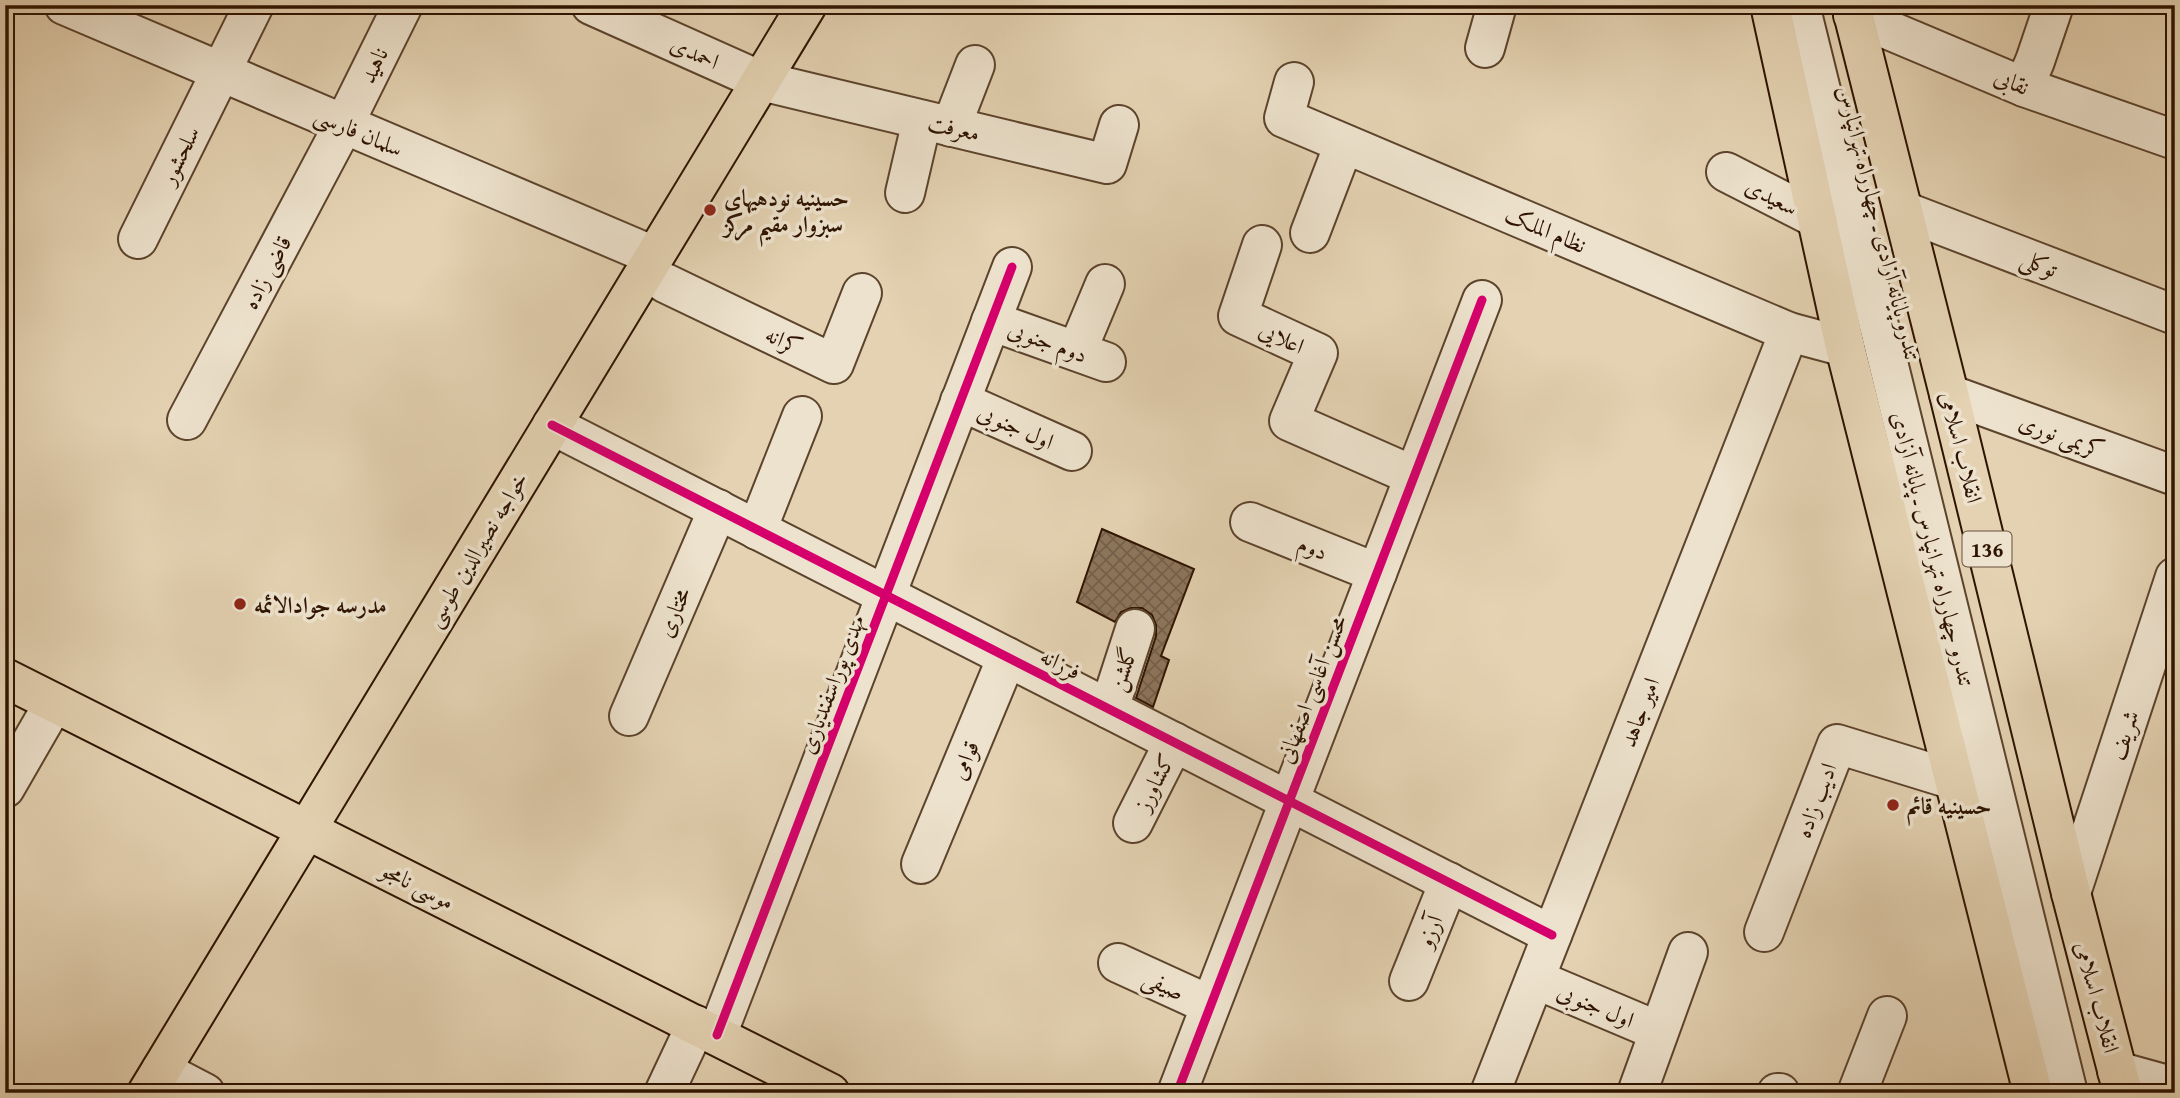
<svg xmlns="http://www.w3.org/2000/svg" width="2180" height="1098" font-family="'Gentium Book Plus',Amiri,serif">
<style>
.building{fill:url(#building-cross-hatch);stroke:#2e1300;stroke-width:2}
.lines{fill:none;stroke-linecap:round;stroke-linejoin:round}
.minor-casing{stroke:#5c432c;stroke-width:42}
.major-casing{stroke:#2e1300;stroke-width:42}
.minor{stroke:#ede2cd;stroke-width:38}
.major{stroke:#e4d2b2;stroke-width:38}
.cycleway-casing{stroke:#ede2cd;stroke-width:13}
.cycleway{stroke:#d6006c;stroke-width:9}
.poi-dot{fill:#8f2418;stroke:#ede2cd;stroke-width:2.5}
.labels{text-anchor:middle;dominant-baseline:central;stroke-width:7;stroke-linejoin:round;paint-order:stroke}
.shield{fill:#ede2cd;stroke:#67513e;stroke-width:2}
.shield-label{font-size:21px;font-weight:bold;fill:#2e1300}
.street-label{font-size:23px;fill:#2e1300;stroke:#ede2cd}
.poi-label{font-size:23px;font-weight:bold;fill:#2e1300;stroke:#ede2cd;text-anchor:start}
</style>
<defs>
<pattern id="building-cross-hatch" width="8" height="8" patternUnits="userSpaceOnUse" patternTransform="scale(1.75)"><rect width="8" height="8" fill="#8d765d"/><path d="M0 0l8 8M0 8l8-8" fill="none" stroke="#74604a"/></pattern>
</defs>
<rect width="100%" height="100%" fill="#e4d2b2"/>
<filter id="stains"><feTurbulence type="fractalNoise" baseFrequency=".00286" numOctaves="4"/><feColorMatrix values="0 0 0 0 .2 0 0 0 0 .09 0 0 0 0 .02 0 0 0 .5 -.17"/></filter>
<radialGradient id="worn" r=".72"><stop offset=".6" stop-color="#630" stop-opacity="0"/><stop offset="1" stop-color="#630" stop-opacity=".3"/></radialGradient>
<!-- building -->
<path class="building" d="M1102,529L1194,569L1161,656L1169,660L1153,707L1136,698L1156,636V625L1152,615L1142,608H1131L1121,612L1115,622L1077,602Z"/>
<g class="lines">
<!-- minor casing -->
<g class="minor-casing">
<g id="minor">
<path d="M64,5L654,256"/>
<path d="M591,5L761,81L1107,164L1119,125"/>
<path d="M1800,5L2068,1093"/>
<path d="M1853,15L2024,87L2175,140"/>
<path d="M1485,48L1497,5"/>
<path d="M1294,82L1284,118L1789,332L1845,347"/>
<path d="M2024,87L2035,61L2054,5"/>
<path d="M951,127L975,65"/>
<path d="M1726,172L1818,219"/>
<path d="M905,193L922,120"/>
<path d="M1904,211L2175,315"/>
<path d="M1310,233L1344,144"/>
<path d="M138,239L254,5"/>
<path d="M1262,245L1238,316L1318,353L1289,421L1414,476"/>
<path d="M665,283L834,364L862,293"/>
<path d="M991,321L1106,362"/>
<path d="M1077,351L1105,284"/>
<path d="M1949,394L2175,476"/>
<path d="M960,401L1072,451"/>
<path d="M187,420L344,124L403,5"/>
<path d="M552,425L1552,935"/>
<path d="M1250,522L1377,573"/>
<path d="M757,530L802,416"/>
<path d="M1109,709L1135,629"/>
<path d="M629,716L718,509"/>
<path d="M5,788L54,703"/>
<path d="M1133,823L1174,742"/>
<path d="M921,864L1007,657"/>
<path d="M2071,893L2175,577"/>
<path d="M1764,932L1837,744L1954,780"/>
<path d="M1118,963L1210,1005"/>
<path d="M1535,979L1658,1031"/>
<path d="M1409,981L1449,882"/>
<path d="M717,1035L1012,267"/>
<path d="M161,1070L205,1093"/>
<path d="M2117,1071L2175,1087"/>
<path d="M664,1093L696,1025"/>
<path d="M1177,1093L1482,300"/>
<path d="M1490,1093L1789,332"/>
<path d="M1637,1093L1688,952"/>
<path d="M1777,1093H1780"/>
<path d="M1857,1093L1887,1016"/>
</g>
</g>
<!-- major casing -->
<g class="major-casing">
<g id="major">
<path d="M1770,5L1845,347L2033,1093"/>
<path d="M1851,5L1949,394L2071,893L2123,1093"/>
<path d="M5,678L830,1093"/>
<path d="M147,1093L807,5"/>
</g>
</g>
<!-- minor -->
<use href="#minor" class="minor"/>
<!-- major -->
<use href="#major" class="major"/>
<!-- cycleway casing -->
<g class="cycleway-casing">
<g id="cycleway">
<path d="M552,425L1552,935"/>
<path d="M717,1035L1012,267"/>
<path d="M1177,1093L1482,300"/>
</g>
</g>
<!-- cycleway -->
<use href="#cycleway" class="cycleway"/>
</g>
<!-- markers -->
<g class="poi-dot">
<circle cx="710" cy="210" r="7"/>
<circle cx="240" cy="604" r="7"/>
<circle cx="1893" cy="805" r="7"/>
</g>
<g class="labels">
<!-- shield labels -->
<rect class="shield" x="1962.5" y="531.5" width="49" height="35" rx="5"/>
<g class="shield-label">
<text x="1987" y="549">136</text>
</g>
<!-- street labels -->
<g class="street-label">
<text transform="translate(695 52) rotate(24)">احمدی</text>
<text transform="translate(373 65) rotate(-64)">ناهید</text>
<text transform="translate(2012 81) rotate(22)">نقابی</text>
<text transform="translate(954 127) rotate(13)">معرفت</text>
<text transform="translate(359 131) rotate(23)">سلمان فارسی</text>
<text transform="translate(179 155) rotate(-64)">سلحشور</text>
<text transform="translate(1772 196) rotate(27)">سعیدی</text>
<text transform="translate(1880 223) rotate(76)">تندرو پایانه آزادی ـ چهارراه تهرانپارس</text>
<text transform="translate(1546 229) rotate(23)">نظام الملک</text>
<text transform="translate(2039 263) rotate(21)">توکلی</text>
<text transform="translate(266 272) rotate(-62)">قاضی زاده</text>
<text transform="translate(1282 337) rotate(25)">اعلایی</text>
<text transform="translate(784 340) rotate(26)">کرانه</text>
<text transform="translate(1048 341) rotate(20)">دوم جنوبی</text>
<text transform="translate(1016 426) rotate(24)">اول جنوبی</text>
<text transform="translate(2062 435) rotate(20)">کریمی نوری</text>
<text transform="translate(1962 447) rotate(76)">انقلاب اسلامی</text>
<text transform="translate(1313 547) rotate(22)">دوم</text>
<text transform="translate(476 549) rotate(-59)">خواجه نصیرالدین طوسی</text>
<text transform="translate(1934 549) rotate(76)">تندرو چهارراه تهرانپارس ـ پایانه آزادی</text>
<text transform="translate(673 612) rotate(-67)">مختاری</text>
<text transform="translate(1061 663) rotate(27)">فرزانه</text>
<text transform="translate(1122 669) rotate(-72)">گلشن</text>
<text transform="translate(831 684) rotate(-69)">مهدی پوراسفندیاری</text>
<text transform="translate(1311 689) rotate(-69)">محسن آغاسی اصفهانی</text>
<text transform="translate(1639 712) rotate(-69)">امیر جاهد</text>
<text transform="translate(2123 735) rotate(-72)">شریف</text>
<text transform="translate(964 760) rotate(-67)">قوامی</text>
<text transform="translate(1154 782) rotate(-63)">کشاورز</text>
<text transform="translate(1815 800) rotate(-69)">ادیب زاده</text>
<text transform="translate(418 885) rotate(27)">موسی نامجو</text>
<text transform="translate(1429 931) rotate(-68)">آرزو</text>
<text transform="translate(1164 984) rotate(25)">صیفی</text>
<text transform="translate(2098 997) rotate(75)">انقلاب اسلامی</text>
<text transform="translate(1596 1005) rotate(23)">اول جنوبی</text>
</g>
<!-- poi labels -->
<g class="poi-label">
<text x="724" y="197">حسینیه نودهیهای<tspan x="724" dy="26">سبزوار مقیم مرکز</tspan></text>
<text x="254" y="604">مدرسه جوادالائمه</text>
<text x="1907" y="805">حسینیه قائم</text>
</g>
</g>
<!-- margin -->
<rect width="2180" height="1098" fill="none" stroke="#e4d2b2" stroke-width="28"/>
<rect x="7" y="7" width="2166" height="1084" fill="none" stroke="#2e1300" stroke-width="3.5"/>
<rect x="14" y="14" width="2152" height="1070" fill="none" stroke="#2e1300" stroke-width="2"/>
<rect width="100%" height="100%" filter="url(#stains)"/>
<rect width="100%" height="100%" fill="url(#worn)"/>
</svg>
